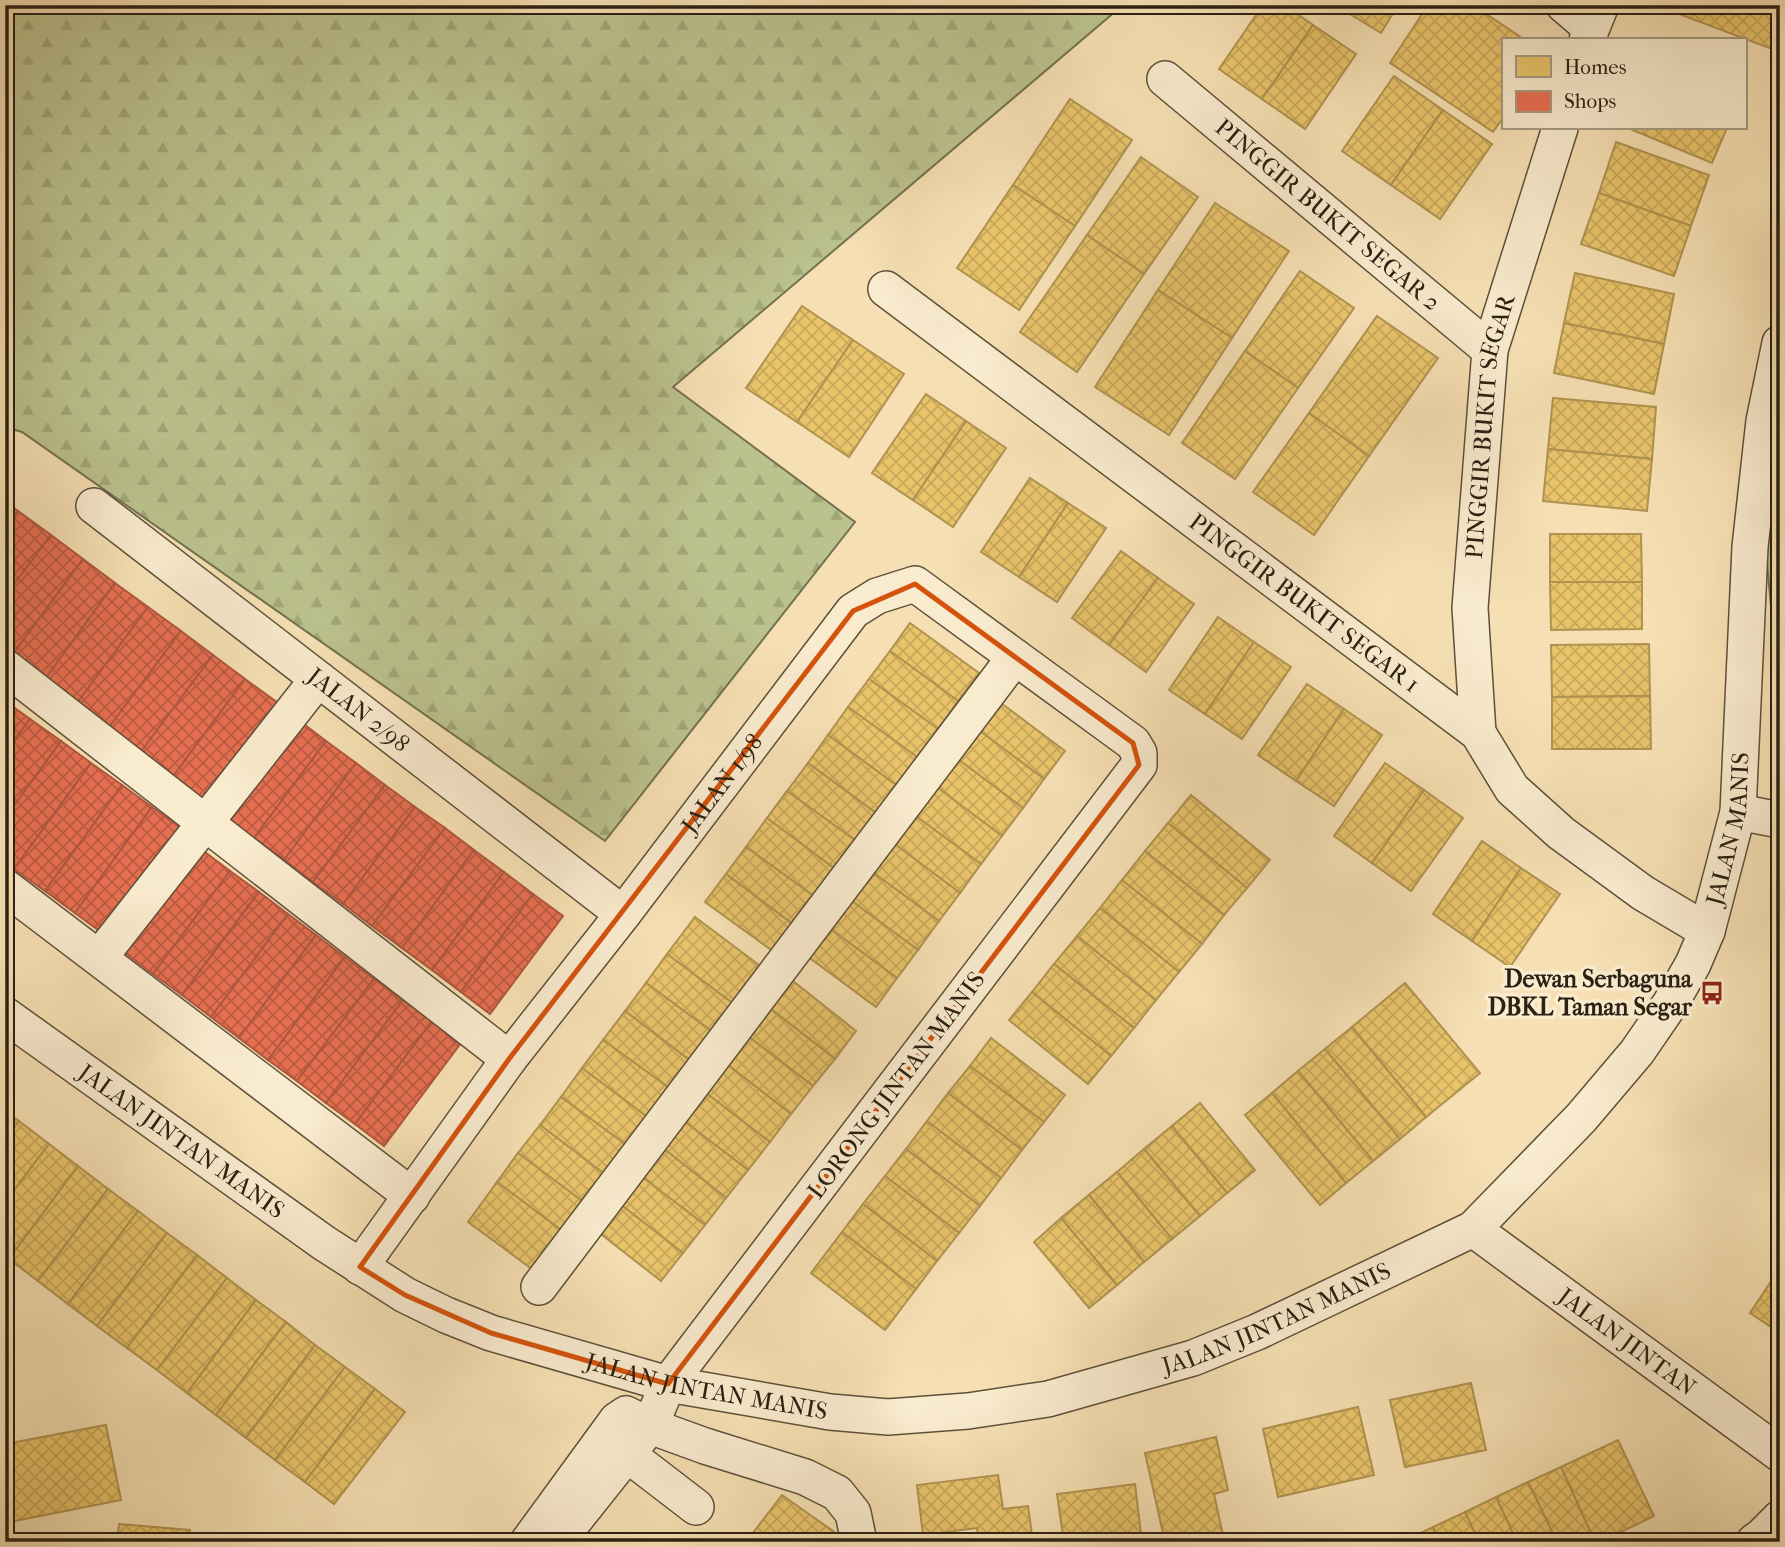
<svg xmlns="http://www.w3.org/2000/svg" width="1785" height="1547" font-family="'IM FELL French Canon',serif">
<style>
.forest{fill:url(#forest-firs);stroke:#737150;stroke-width:2}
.park{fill:url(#park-crowns);stroke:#737150;stroke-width:2}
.homes{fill:url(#homes-cross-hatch);stroke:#b09350;stroke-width:2}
.shops{fill:url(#shops-cross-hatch);stroke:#af573e;stroke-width:2}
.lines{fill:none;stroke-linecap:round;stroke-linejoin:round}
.minor-casing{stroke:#5e503a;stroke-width:38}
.minor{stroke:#f9ebce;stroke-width:35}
.marked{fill:none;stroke:#d5530d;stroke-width:5;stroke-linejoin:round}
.labels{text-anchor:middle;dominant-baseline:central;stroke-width:7;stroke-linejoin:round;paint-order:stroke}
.street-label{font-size:24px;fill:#2b2012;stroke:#f9ebce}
.poi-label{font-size:24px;font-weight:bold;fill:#2b2012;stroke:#f9ebce;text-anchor:end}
</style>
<defs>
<pattern id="forest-firs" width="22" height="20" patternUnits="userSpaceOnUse" patternTransform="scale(1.75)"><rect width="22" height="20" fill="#bbc28e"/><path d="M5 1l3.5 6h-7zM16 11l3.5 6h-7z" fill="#a1a679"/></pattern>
<pattern id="park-crowns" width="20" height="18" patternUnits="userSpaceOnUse" patternTransform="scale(1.75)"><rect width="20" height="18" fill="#bbc28e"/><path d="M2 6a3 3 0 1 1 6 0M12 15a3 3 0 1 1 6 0" fill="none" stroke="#a1a679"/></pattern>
<pattern id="homes-cross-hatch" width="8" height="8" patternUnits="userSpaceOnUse" patternTransform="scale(1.75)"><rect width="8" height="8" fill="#e9c46a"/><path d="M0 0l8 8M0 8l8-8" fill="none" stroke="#c8a85b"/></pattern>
<pattern id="shops-cross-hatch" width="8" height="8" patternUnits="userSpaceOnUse" patternTransform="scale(1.75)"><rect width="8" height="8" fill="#e76f51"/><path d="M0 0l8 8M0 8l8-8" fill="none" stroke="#bb5b42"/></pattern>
</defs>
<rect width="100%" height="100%" fill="#f6e0b3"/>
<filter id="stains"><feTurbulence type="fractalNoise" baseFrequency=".00286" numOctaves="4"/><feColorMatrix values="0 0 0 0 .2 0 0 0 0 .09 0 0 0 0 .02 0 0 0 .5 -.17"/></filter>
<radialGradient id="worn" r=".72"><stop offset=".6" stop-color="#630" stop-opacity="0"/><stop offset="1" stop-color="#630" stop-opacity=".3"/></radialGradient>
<!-- forest -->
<path class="forest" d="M5,5H1123L673,387L855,522L605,841L22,432L5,427Z"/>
<!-- park -->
<path class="park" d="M1780,484V702L1766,553Z"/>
<!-- homes -->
<g class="homes">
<path d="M1263,5H1284L1313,25L1262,99L1219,69Z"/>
<path d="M1335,5H1398L1381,33Z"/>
<path d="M1428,5H1473L1525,40H1503V118L1493,132L1390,63Z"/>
<path d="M1664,5H1765L1780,11V52L1663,8Z"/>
<path d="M1313,25L1356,54L1305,129L1262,99Z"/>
<path d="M1394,76L1443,110L1391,185L1342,151Z"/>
<path d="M1070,99L1132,140L1075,226L1013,185Z"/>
<path d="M1443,110L1492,144L1440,219L1391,185Z"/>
<path d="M1628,128H1727L1712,163Z"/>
<path d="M1616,142L1709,175L1691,226L1599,193Z"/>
<path d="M1141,157L1198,197L1144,274L1087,235Z"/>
<path d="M1013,185L1075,226L1019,310L957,268Z"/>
<path d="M1599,193L1691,226L1674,276L1581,244Z"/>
<path d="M1215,203L1289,251L1232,338L1158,290Z"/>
<path d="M1087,235L1144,274L1077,372L1020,332Z"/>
<path d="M1300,271L1354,308L1298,388L1245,351Z"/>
<path d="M1575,273L1674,294L1664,344L1564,323Z"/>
<path d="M1158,290L1232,338L1169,435L1095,387Z"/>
<path d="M802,306L853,340L797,422L746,388Z"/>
<path d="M1377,316L1438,358L1369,456L1309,413Z"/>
<path d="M1564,323L1664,344L1654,394L1554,373Z"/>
<path d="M853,340L904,374L849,457L797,422Z"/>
<path d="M1245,351L1298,388L1235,479L1182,443Z"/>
<path d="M926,394L966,421L913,500L872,473Z"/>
<path d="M1553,398L1656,407L1652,459L1548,449Z"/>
<path d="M1309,413L1369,456L1314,535L1253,492Z"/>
<path d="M966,421L1006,448L953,527L913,500Z"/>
<path d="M1548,449L1652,459L1647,511L1543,501Z"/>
<path d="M1030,478L1068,503L1019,577L981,552Z"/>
<path d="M1068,503L1106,528L1057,602L1019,577Z"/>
<path d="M1550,534H1641L1642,582H1550Z"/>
<path d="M1121,551L1158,578L1109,645L1072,618Z"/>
<path d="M1158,578L1194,604L1146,672L1109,645Z"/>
<path d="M1550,582H1642V629L1551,630Z"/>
<path d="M1218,617L1254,642L1205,714L1169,690Z"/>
<path d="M910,623L979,673L958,701L890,651Z"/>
<path d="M1254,642L1291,667L1242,739L1205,714Z"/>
<path d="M1649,644L1650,696L1552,697L1551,645Z"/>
<path d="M890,651L958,701L938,729L869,679Z"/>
<path d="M869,679L938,729L917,757L848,707Z"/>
<path d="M1307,684L1344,709L1296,781L1258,755Z"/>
<path d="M1650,696L1651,749H1552V697Z"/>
<path d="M997,700L1065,751L1044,779L976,728Z"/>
<path d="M848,707L917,757L896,785L828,735Z"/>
<path d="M1344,709L1382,735L1334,806L1296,781Z"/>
<path d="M976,728L1044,779L1023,808L955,757Z"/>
<path d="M828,735L896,785L876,813L808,763Z"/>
<path d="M955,757L1023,808L1002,836L934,785Z"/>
<path d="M808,763L876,813L856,841L787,791Z"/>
<path d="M1385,763L1424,790L1372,863L1334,836Z"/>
<path d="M934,785L1002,836L981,864L913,814Z"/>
<path d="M1424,790L1463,818L1411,891L1372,863Z"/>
<path d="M787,791L856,841L835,869L767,818Z"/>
<path d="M1191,795L1270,860L1247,888L1168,823Z"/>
<path d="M913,814L981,864L960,893L892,842Z"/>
<path d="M767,818L835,869L815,897L746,847Z"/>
<path d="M1168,823L1247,888L1224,915L1145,851Z"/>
<path d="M1482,841L1521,868L1472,941L1433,914Z"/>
<path d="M892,842L960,893L939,921L871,871Z"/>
<path d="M746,847L815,897L794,925L726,874Z"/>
<path d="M1145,851L1224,915L1202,944L1122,880Z"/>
<path d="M1521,868L1560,894L1510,967L1472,941Z"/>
<path d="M871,871L939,921L918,950L849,899Z"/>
<path d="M726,874L794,925L774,952L705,902Z"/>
<path d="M1122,880L1202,944L1179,972L1100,908Z"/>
<path d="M849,899L918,950L897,978L828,927Z"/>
<path d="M1100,908L1179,972L1156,1000L1077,936Z"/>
<path d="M695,917L763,968L735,1005L667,954Z"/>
<path d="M828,927L897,978L876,1007L807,956Z"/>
<path d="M1077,936L1156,1000L1134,1028L1054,964Z"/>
<path d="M667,954L735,1005L714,1033L646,983Z"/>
<path d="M1054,964L1134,1028L1111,1056L1032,992Z"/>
<path d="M793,981L856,1031L835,1059L771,1009Z"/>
<path d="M646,983L714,1033L692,1062L625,1011Z"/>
<path d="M1405,983L1480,1073L1426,1117L1352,1027Z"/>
<path d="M1032,992L1111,1056L1088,1084L1009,1020Z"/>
<path d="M771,1009L835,1059L813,1086L749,1037Z"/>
<path d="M625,1011L692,1062L672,1090L603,1040Z"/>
<path d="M1352,1027L1426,1117L1400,1139L1325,1049Z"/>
<path d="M749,1037L813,1086L791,1114L728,1065Z"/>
<path d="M991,1038L1065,1095L1044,1122L970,1066Z"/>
<path d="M603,1040L672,1090L650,1119L582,1068Z"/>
<path d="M1325,1049L1400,1139L1373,1161L1298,1071Z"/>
<path d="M728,1065L791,1114L770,1142L706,1093Z"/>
<path d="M970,1066L1044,1122L1022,1150L948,1093Z"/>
<path d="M582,1068L650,1119L629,1147L561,1097Z"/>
<path d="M1298,1071L1373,1161L1346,1183L1272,1093Z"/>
<path d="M706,1093L770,1142L748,1170L684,1121Z"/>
<path d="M948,1093L1022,1150L1001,1178L927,1121Z"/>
<path d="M1272,1093L1346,1183L1320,1205L1245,1115Z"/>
<path d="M561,1097L629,1147L607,1176L540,1125Z"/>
<path d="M1200,1103L1255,1170L1227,1193L1172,1126Z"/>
<path d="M5,1111L19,1121L5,1140Z"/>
<path d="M19,1121L49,1144L5,1202V1140Z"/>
<path d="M684,1121L748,1170L726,1198L663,1148Z"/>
<path d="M927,1121L1001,1178L980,1206L906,1149Z"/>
<path d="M540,1125L607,1176L586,1204L518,1153Z"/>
<path d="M1172,1126L1227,1193L1200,1216L1144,1149Z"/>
<path d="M49,1144L78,1166L9,1259L5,1257V1202Z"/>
<path d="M663,1148L726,1198L705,1225L641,1176Z"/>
<path d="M906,1149L980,1206L959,1233L885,1176Z"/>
<path d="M1144,1149L1200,1216L1172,1239L1117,1172Z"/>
<path d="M518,1153L586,1204L565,1233L497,1182Z"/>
<path d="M78,1166L108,1189L38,1281L9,1259Z"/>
<path d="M1117,1172L1172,1239L1144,1262L1089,1195Z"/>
<path d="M641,1176L705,1225L683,1253L620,1204Z"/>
<path d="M885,1176L959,1233L937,1261L863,1204Z"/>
<path d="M497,1182L565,1233L536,1272L468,1222Z"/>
<path d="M108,1189L138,1211L68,1304L38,1281Z"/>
<path d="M1089,1195L1144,1262L1117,1285L1061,1218Z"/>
<path d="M620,1204L683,1253L661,1281L597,1231Z"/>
<path d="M863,1204L937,1261L916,1289L842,1232Z"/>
<path d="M138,1211L167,1233L97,1326L68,1304Z"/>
<path d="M1061,1218L1117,1285L1089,1308L1034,1242Z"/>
<path d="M842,1232L916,1289L885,1330L811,1273Z"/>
<path d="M167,1233L197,1255L127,1348L97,1326Z"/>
<path d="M197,1255L227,1278L157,1370L127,1348Z"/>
<path d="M1780,1268V1333L1750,1313Z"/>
<path d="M227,1278L256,1300L187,1393L157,1370Z"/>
<path d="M256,1300L286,1322L216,1415L187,1393Z"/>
<path d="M286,1322L315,1345L246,1438L216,1415Z"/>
<path d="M315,1345L345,1367L275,1460L246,1438Z"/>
<path d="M345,1367L375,1389L305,1482L275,1460Z"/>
<path d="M1471,1383L1486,1450L1405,1467L1390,1400Z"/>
<path d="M375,1389L405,1412L334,1504L305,1482Z"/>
<path d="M1358,1407L1374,1475L1278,1497L1263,1429Z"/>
<path d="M106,1425L121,1500L5,1523V1444Z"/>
<path d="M1216,1437L1228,1490L1214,1494L1224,1540L1217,1542H1165L1145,1453Z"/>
<path d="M1618,1440L1654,1516L1600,1542H1595L1561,1467Z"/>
<path d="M1561,1467L1595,1542H1557L1528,1482Z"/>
<path d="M998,1475L1003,1509L1028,1506L1033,1542H979L977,1528L923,1535L917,1485Z"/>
<path d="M1528,1482L1557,1542H1517L1496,1497Z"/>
<path d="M1135,1484L1142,1542H1064L1057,1494Z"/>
<path d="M782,1495L840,1536L835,1542H746Z"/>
<path d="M1496,1497L1517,1542H1479L1465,1512Z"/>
<path d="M1465,1512L1479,1542H1440L1433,1527Z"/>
<path d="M119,1524L190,1530L189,1542H117Z"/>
<path d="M1433,1527L1440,1542H1402Z"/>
</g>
<!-- shops -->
<g class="shops">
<path d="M5,501L18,511L5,529Z"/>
<path d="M18,511L51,535L5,596V529Z"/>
<path d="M51,535L83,559L10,658L5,654V596Z"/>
<path d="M83,559L115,583L43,682L10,658Z"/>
<path d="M115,583L148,607L75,706L43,682Z"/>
<path d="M148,607L181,631L107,730L75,706Z"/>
<path d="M181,631L213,655L140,753L107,730Z"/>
<path d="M213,655L245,679L172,778L140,753Z"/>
<path d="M245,679L278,703L204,802L172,778Z"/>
<path d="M5,701L30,719L5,753Z"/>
<path d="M30,719L61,741L5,818V753Z"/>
<path d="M297,719L326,741L254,838L224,816Z"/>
<path d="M61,741L91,763L14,869L5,862V818Z"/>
<path d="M326,741L356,763L284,860L254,838Z"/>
<path d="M91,763L122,785L45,891L14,869Z"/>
<path d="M356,763L385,785L313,882L284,860Z"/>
<path d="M122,785L152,807L75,913L45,891Z"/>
<path d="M385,785L415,807L343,904L313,882Z"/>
<path d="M152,807L182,829L105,935L75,913Z"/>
<path d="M415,807L445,828L372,926L343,904Z"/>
<path d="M445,828L474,850L402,948L372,926Z"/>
<path d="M201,849L230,871L153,974L124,952Z"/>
<path d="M474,850L504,872L432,970L402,948Z"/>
<path d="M230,871L259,892L182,995L153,974Z"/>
<path d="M504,872L533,894L461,992L432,970Z"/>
<path d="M259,892L288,914L211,1017L182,995Z"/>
<path d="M533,894L563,916L490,1014L461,992Z"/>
<path d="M288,914L316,935L239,1038L211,1017Z"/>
<path d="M316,935L345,957L268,1060L239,1038Z"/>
<path d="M345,957L374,979L297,1081L268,1060Z"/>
<path d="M374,979L403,1000L326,1103L297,1081Z"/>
<path d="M403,1000L432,1021L355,1124L326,1103Z"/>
<path d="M432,1021L461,1043L384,1146L355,1124Z"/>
</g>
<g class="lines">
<!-- minor casing -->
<g class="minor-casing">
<g id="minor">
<path d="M1564,5L1591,28"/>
<path d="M1587,40L1601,5"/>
<path id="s1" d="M1165,79L1490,350"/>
<path id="s2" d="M886,289L1478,733L1512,789L1561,833L1643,893L1707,931"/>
<path id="s3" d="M94,506L623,914"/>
<path d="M5,667L509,1059"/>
<path id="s4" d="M1478,733L1470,608L1490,350L1560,128"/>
<path d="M1738,812L1780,820"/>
<path d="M5,887L412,1196"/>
<path d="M99,958L318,679"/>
<path id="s5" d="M5,1015L324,1243L405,1295L446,1315L491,1333L668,1384L830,1412L888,1417L968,1411L1048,1399L1193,1358L1257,1332L1473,1229L1581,1118L1637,1052L1670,1004L1693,964L1707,931L1738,812L1750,547L1764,421L1780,343"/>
<path id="s6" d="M1473,1229L1780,1454"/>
<path id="s7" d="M360,1267L509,1059L623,914L853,611L877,596L915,584L1133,743L1139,753V765L668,1384L650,1426L627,1454"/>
<path d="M539,1287L1015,657"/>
<path d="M528,1542L617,1420L626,1414L650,1426L705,1446L805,1477L837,1493L853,1513L859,1542"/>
<path d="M557,1542L627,1454L696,1507"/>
<path d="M1754,1542L1762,1536L1780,1518"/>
</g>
</g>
<!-- minor -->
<use href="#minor" class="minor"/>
</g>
<!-- marked area -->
<path class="marked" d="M915,584L1133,743L1139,765L668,1384L491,1333L405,1295L360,1267L509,1059L853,611Z"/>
<!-- icons -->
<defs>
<g id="bus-bare" transform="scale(1.89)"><path d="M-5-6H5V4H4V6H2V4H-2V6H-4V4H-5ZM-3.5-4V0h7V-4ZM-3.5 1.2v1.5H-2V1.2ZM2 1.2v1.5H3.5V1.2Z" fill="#8f2418" stroke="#f9ebce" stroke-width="2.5" paint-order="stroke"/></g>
</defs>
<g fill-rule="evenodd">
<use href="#bus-bare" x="1712" y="993"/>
</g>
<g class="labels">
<!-- street labels -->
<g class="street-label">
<text stroke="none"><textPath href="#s1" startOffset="212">PINGGIR BUKIT SEGAR 2</textPath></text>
<text stroke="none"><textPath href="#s4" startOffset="308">PINGGIR BUKIT SEGAR</textPath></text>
<text stroke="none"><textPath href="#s2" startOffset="523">PINGGIR BUKIT SEGAR 1</textPath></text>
<text stroke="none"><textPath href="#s3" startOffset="334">JALAN 2/98</textPath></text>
<text stroke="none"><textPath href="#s7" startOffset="604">JALAN 1/98</textPath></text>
<text stroke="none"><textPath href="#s5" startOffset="2096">JALAN MANIS</textPath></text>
<text transform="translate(896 1085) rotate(-53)">LORONG JINTAN MANIS</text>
<text stroke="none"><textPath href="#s5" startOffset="217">JALAN JINTAN MANIS</textPath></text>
<text stroke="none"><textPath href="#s5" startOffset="1393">JALAN JINTAN MANIS</textPath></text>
<text stroke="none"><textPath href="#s6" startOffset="191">JALAN JINTAN</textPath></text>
<text stroke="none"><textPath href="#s5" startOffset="805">JALAN JINTAN MANIS</textPath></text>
</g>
<!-- poi labels -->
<g class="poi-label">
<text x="1692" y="979">Dewan Serbaguna<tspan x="1692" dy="28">DBKL Taman Segar</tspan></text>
</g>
</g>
<!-- margin -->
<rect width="1785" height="1547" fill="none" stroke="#f6e0b3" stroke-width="28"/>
<rect x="7" y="7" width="1771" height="1533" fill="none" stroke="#2b2012" stroke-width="3.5"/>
<rect x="14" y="14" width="1757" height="1519" fill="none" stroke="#2b2012" stroke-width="2"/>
<!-- legend -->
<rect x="1502" y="38" width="245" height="91" fill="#f9ebce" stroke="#a79a83" stroke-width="2"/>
<rect x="1516" y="56" width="35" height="21" fill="#e9c46a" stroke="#a79a83" stroke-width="2"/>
<text x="1564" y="74" font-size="21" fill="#2b2012">Homes</text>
<rect x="1516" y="91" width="35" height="21" fill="#e76f51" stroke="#a79a83" stroke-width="2"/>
<text x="1564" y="108" font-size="21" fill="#2b2012">Shops</text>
<rect width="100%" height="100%" filter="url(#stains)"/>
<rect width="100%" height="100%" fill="url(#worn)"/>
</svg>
